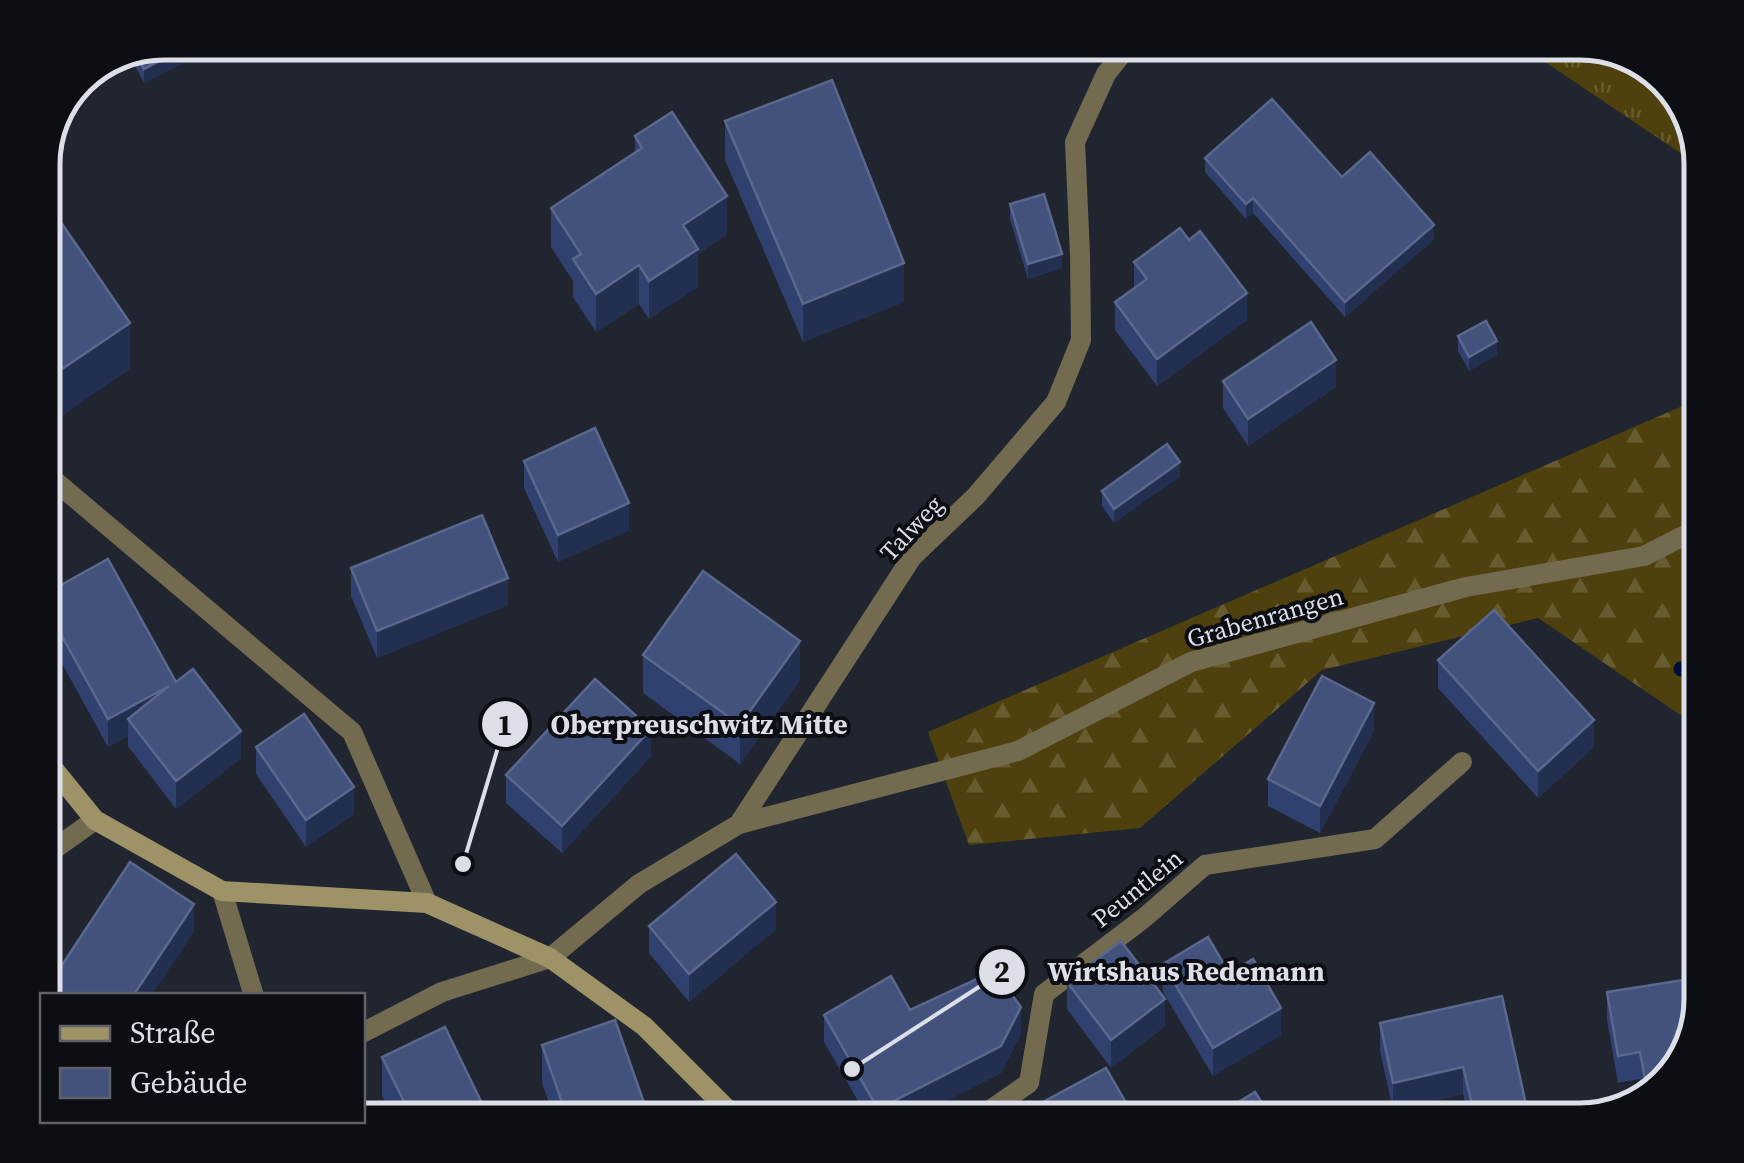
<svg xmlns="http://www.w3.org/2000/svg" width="1744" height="1163" font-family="'Source Serif 4',serif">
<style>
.grass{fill:url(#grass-tufts)}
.forest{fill:url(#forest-firs)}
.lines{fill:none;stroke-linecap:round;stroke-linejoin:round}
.stream{stroke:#030b39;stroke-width:15}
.lane{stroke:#726b50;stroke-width:20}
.street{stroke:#726b50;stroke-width:20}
.secondary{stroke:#9e9267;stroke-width:20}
.wall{fill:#304170}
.shaded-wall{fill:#222f51}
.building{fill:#42527d;stroke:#5a688d;stroke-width:2.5}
.labels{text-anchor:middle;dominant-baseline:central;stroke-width:8;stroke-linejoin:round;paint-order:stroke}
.street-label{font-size:25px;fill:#dcdfe7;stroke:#0c0e13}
.rim{fill:none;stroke:#dcdfe7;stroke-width:5}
.leader{fill:none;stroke:#dcdfe7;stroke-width:4}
.callout-dot{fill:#dcdfe7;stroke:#0c0e13;stroke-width:4}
.mark-label{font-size:30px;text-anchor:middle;font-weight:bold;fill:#111}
.callout-label{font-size:28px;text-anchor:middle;font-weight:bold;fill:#dcdfe7;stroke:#0c0e13;stroke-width:8;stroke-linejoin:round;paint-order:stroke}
</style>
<defs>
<pattern id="grass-tufts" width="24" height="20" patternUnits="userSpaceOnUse" patternTransform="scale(2.5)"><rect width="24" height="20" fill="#4e410d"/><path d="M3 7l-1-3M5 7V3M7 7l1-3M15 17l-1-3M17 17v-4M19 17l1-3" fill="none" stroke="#675c30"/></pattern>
<pattern id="forest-firs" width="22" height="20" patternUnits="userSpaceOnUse" patternTransform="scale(2.5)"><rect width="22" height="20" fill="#4e410d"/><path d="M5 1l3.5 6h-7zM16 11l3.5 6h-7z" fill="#675c30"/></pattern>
</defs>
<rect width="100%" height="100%" fill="#202530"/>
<!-- grass -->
<path class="grass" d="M1517,43H1580L1648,63L1685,104L1701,167Z"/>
<!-- forest -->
<path class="forest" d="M1701,398V729L1538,618L1322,670L1140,828L969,845L928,732Z"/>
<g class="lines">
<!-- stream -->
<path class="stream" d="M1681,669L1701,667"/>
<!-- lane -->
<path class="lane" d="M43,471L352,732L427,903"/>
<!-- street -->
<g class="street">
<path d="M739,824L1018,751L1191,662L1466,587L1644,556L1701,527"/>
<path d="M43,857L95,820"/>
<path d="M222,891L254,996"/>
<path d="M362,1033L442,992L550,958L639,884L739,824L912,557L976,496L1056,402L1081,340L1080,255L1075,142L1106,74L1131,42"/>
<path d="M976,1120L1029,1083L1044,994L1144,918L1205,865L1375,839L1462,762"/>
</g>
<!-- secondary -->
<path class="secondary" d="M43,756L95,820L222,891L427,903L550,958L644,1026L738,1120"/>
</g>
<!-- wall -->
<g class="wall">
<path d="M164,42L189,60L144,83L130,57Z"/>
<path d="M725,121L904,302L803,342L725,160Z"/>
<path d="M635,136L727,234L698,254V287L649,319L639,304L596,332L573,297V281L551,247V208L635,153Z"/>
<path d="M1205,158L1434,239L1345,317L1253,213L1246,219L1205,172Z"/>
<path d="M1010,204L1062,268L1028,279L1010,219Z"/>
<path d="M1189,240L1247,320L1157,386L1115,330V302L1134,288V262Z"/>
<path d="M1702,262V312L1690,302V275Z"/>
<path d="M1458,336L1497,355L1469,371L1458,351Z"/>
<path d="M1223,381L1336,387L1248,446L1223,408Z"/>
<path d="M524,461L629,530L558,562L524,488Z"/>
<path d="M1180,476L1114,523L1102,506V491Z"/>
<path d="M351,568L508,605L377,658L351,596Z"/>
<path d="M43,595L176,682L241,758L176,809L128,746V736L108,747L43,629Z"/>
<path d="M643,655L800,680L740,764L643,693Z"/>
<path d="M1438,660L1594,747L1538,798L1438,688Z"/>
<path d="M1374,731L1320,833L1268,806V779Z"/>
<path d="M256,747L354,814L306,847L256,774Z"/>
<path d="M651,756L562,853L506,803V775Z"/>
<path d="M649,926L776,929L689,1002L649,953Z"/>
<path d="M1163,964L1229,973L1281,1035L1213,1076L1163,992Z"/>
<path d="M1067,982L1165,1026L1111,1068L1067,1009Z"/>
<path d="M1607,992L1697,1015L1681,1067L1644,1099L1640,1079L1618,1083L1607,1020Z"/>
<path d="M1502,996L1527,1120H1469L1463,1094L1393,1110L1380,1051V1023Z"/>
<path d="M910,1010L1021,1034L1001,1073L909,1120H869L824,1042V1015Z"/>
<path d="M542,1045L650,1120H555L542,1083Z"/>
<path d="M382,1057L490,1120H394L382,1095Z"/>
</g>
<!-- shaded-wall -->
<g class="shaded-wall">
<path d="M189,45V60L144,83V69Z"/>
<path d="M727,196V234L698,254V287L649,319V281L683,225Z"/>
<path d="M1253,198V213L1246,219V204Z"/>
<path d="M1434,225V239L1345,317V302Z"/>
<path d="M1062,254V268L1028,279V264Z"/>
<path d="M904,263V302L803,342V304Z"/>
<path d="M639,265V304L596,332V294Z"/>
<path d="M1247,293V320L1157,386V359Z"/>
<path d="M130,323V369L43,429V382Z"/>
<path d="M1497,341V355L1469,371V357Z"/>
<path d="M1336,360V387L1248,446V419Z"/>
<path d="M1180,462V476L1114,523V509Z"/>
<path d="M629,503V530L558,562V535Z"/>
<path d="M508,578V605L377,658V631Z"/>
<path d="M800,641V680L740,764V725Z"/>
<path d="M169,686L128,719V736L108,747V719Z"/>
<path d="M1374,703V731L1320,833V806Z"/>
<path d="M1594,720V747L1538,798V771Z"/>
<path d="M651,729V756L562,853V826Z"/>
<path d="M241,731V758L176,809V781Z"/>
<path d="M354,787V814L306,847V820Z"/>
<path d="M776,902V929L689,1002V974Z"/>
<path d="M194,904V932L151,996H133Z"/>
<path d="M1165,999V1026L1111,1068V1040Z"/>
<path d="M1021,1007V1034L1001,1073L909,1120H878V1109Z"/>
<path d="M1281,1008V1035L1213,1076V1048Z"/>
<path d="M1463,1067V1094L1393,1110V1083Z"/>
<path d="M1527,1109V1120H1476Z"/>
</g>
<!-- building -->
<g class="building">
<path d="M164,42H187L189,45L144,69L136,54Z"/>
<path d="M832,80L904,263L803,304L725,121Z"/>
<path d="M1272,99L1342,177L1370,152L1434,225L1345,302L1253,198L1246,204L1205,158Z"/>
<path d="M672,112L727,196L683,225L698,249L649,281L639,265L596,294L573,259L581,254L551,208L642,148L635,136Z"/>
<path d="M1044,194L1062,254L1028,264L1010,204Z"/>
<path d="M43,196L130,323L43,382Z"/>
<path d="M1180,228L1189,240L1200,231L1247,293L1157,359L1115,302L1147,279L1134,262Z"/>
<path d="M1702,262V285L1690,275Z"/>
<path d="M1486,321L1497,341L1469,357L1458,336Z"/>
<path d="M1311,322L1336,360L1248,419L1223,381Z"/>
<path d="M595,428L629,503L558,535L524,461Z"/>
<path d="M1167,444L1180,462L1114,509L1102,491Z"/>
<path d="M482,515L508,578L377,631L351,568Z"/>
<path d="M108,559L176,682L193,669L241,731L176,781L128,719L169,686L108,719L43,602V595Z"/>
<path d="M703,571L800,641L740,725L643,655Z"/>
<path d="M1494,610L1594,720L1538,771L1438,660Z"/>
<path d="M1322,676L1374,703L1320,806L1268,779Z"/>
<path d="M595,679L651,729L562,826L506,775Z"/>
<path d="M304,714L354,787L306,820L256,747Z"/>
<path d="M736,854L776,902L689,974L649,926Z"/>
<path d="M130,862L194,904L133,996H52L45,991Z"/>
<path d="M1208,937L1229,973L1253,959L1281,1008L1213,1048L1163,964Z"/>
<path d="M1121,941L1165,999L1111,1040L1067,982Z"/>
<path d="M994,971L1021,1007L1001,1046L878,1109L824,1015L891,976L910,1010Z"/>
<path d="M1690,979L1697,1015L1688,1042L1675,1045L1679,1068L1648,1095L1640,1052L1618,1056L1607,992Z"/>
<path d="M1502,996L1527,1109L1476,1120L1463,1067L1393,1083L1380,1023Z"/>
<path d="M615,1020L650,1120H568L542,1045Z"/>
<path d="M445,1027L490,1120H413L382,1057Z"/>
<path d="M1106,1068L1136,1120H1010Z"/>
<path d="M1255,1092L1273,1120H1209Z"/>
</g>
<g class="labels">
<!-- street labels -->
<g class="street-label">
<text transform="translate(911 528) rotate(-47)">Talweg</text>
<text transform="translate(1265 617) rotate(-16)">Grabenrangen</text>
<text transform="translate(1137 888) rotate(-39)">Peuntlein</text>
</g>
</g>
<!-- crop -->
<path d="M0 0H1744V1163H0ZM164 60H1580A104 104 0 0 1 1684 164V999A104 104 0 0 1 1580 1103H164A104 104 0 0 1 60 999V164A104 104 0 0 1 164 60Z" fill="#0c0e13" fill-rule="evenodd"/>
<path class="rim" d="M164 60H1580A104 104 0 0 1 1684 164V999A104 104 0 0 1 1580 1103H164A104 104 0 0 1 60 999V164A104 104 0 0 1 164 60Z"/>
<!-- callouts -->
<path class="leader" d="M463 864L505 724M852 1069L1002 972"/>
<g class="callout-dot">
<circle cx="463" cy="864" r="10"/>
<circle cx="852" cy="1069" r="10"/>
<circle cx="505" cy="724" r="25"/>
<circle cx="1002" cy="972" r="25"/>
</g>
<g class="mark-label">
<text x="505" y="735">1</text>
<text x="1002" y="982">2</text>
</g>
<g class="callout-label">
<text x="699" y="734">Oberpreuschwitz Mitte</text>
<text x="1186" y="981">Wirtshaus Redemann</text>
</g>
<!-- legend -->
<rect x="40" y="993" width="325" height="130" fill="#0c0e13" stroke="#5f6268" stroke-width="2.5"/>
<rect x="60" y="1026" width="50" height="15" fill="#9e9267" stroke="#5f6268" stroke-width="2.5"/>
<text x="130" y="1043" font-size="30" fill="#dcdfe7">Straße</text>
<rect x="60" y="1068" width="50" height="30" fill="#42527d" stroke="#5f6268" stroke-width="2.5"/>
<text x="130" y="1093" font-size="30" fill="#dcdfe7">Gebäude</text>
</svg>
